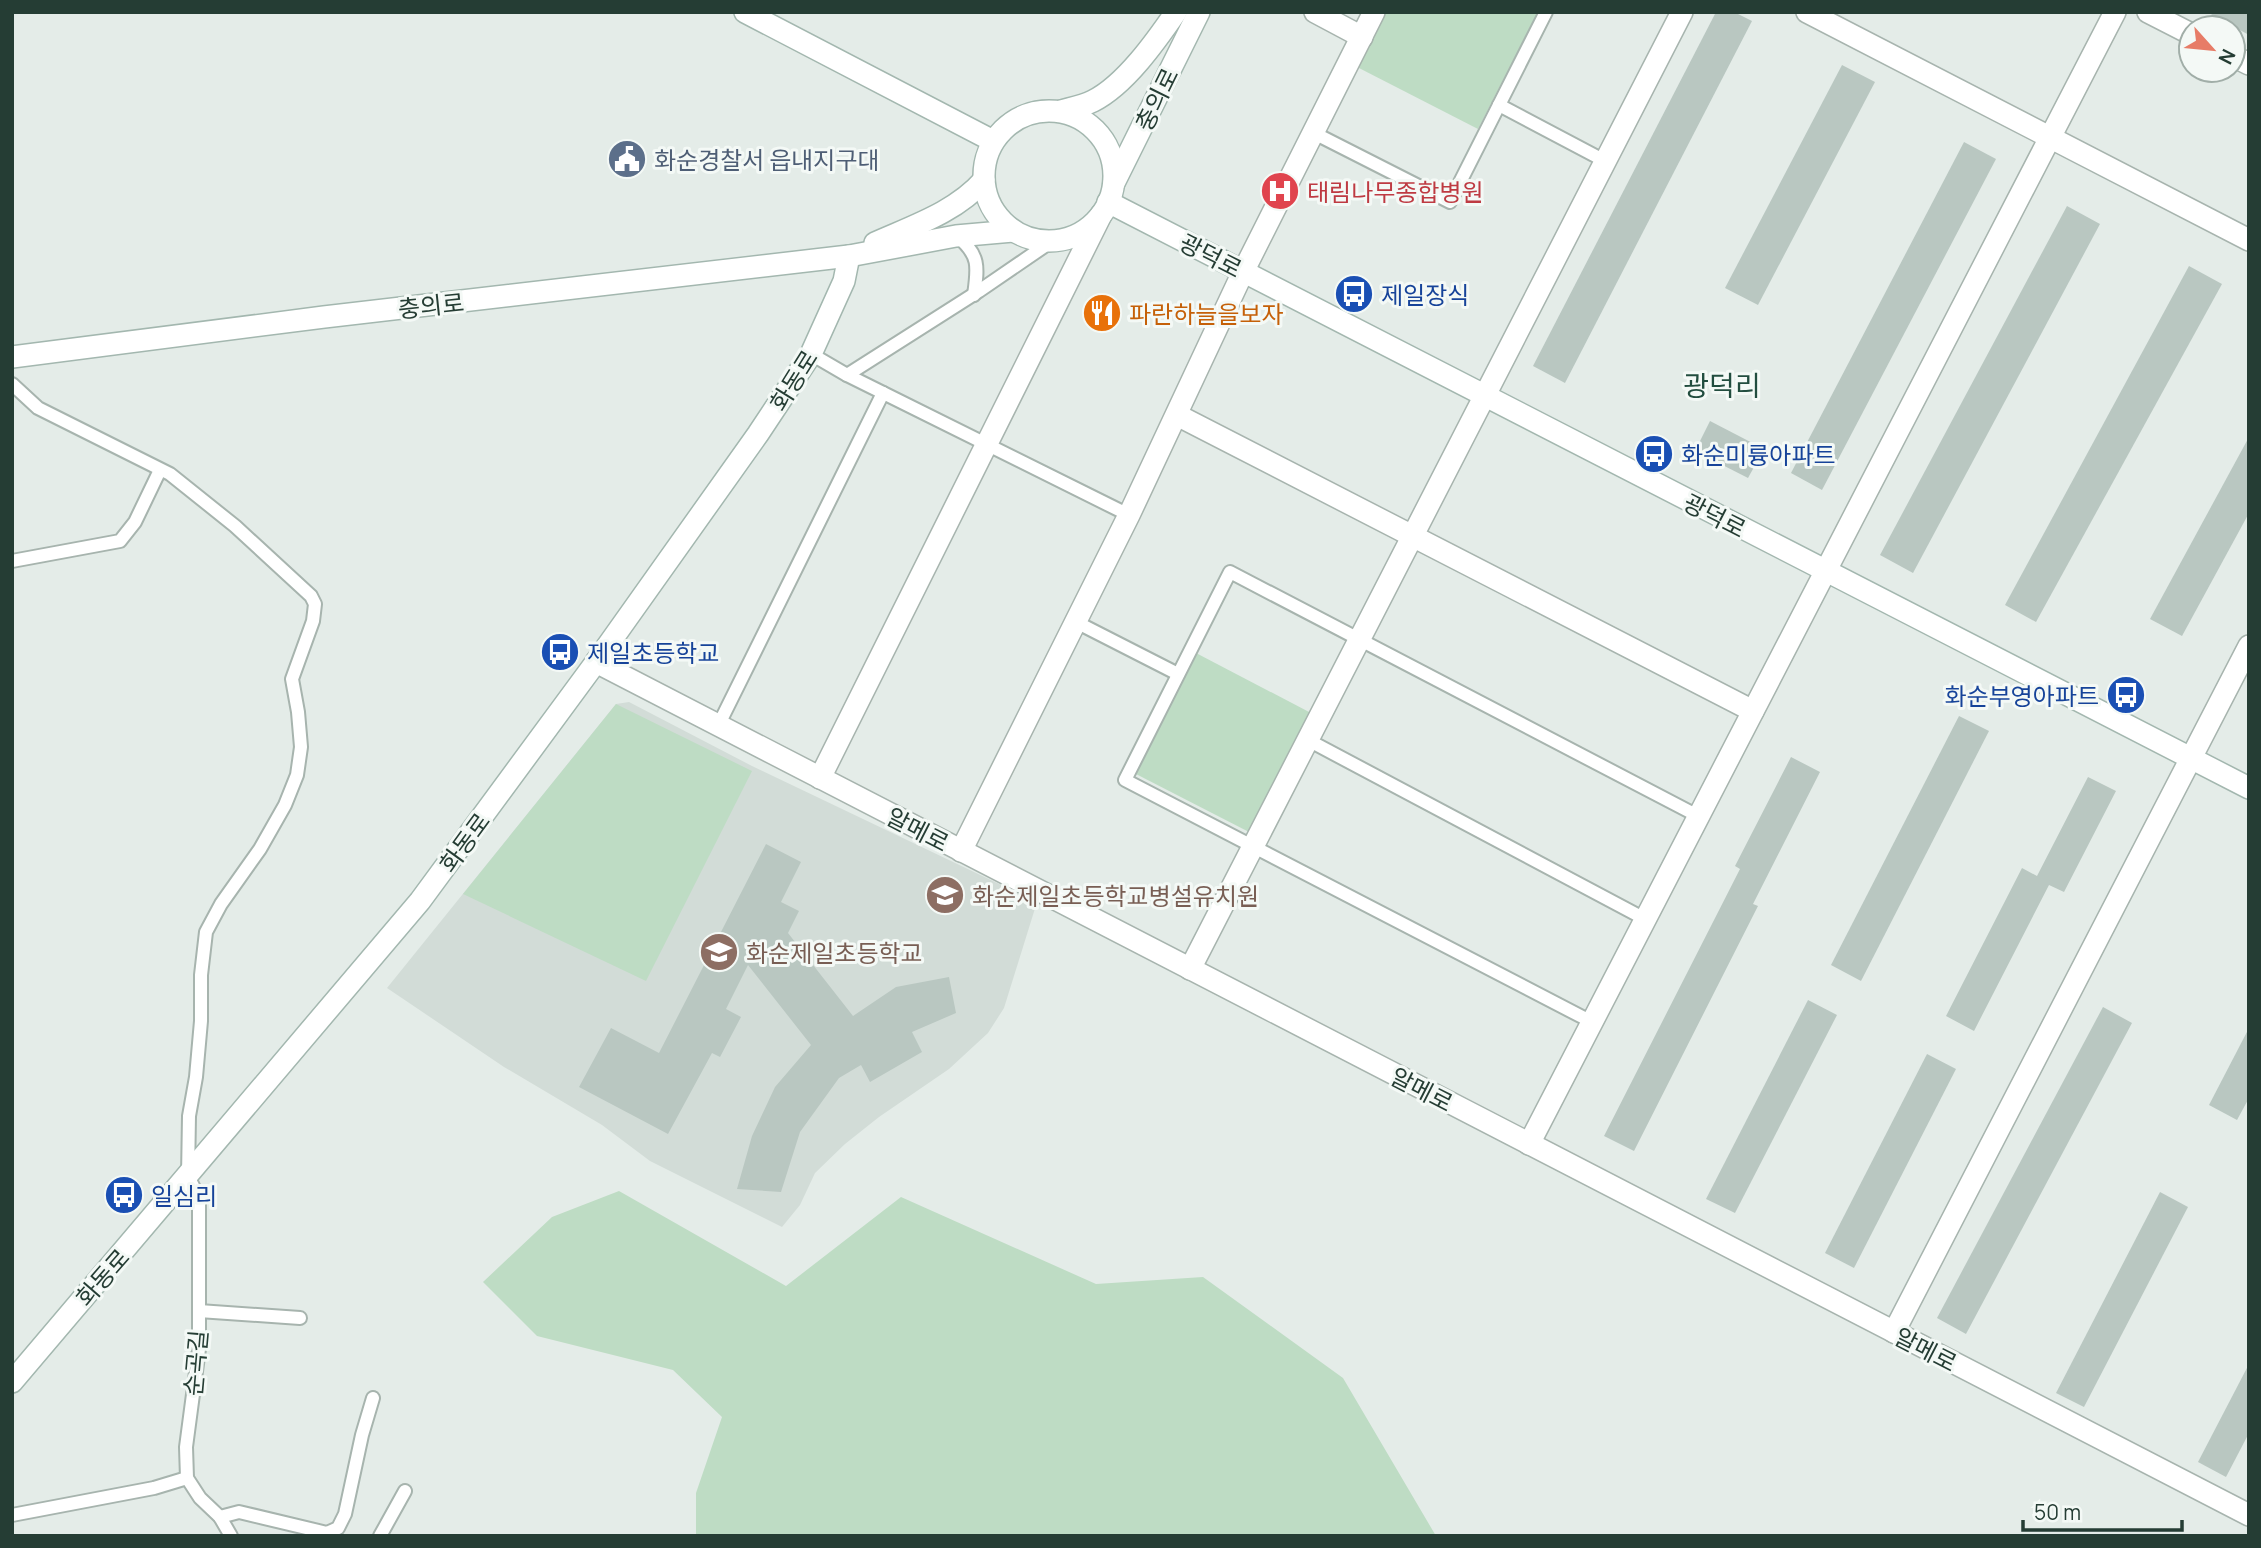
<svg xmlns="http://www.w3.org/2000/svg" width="2261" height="1548" font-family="Manrope,'Noto Sans KR',sans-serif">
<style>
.built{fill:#d2dcd7}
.green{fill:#bedcc4}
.building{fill:#b9c7c1}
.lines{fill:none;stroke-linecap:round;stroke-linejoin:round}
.lane-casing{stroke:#a7b4ae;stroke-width:16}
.street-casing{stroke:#a7b4ae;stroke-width:24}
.secondary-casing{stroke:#a3b7af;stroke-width:24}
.lane{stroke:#fff;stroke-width:12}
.street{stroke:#fff;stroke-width:21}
.secondary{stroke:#fff;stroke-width:21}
.labels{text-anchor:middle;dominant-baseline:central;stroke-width:6;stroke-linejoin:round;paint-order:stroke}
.street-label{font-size:24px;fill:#253d34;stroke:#f4f9f6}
.service-label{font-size:24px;fill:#4e5e75;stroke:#f4f9f6;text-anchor:start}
.health-label{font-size:24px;fill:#be3a42;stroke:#f4f9f6;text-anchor:start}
.transit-label{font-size:24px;fill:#164399;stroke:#f4f9f6;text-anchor:start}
.food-label{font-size:24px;fill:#c56008;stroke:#f4f9f6;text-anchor:start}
.education-label{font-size:24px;fill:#785e54;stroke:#f4f9f6;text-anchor:start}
.quarter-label{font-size:28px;fill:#224d3f;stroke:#f4f9f6}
</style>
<rect width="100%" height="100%" fill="#e4ece8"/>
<!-- built -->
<path class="built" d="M629,702L752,766L1037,902L1004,1008L988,1033L949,1069L879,1117L845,1144L815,1173L800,1205L782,1227L650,1161L602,1125L504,1067L387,988L616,704Z"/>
<!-- green -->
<g class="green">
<path d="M1385,12H1538L1478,129L1357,67Z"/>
<path d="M1196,653L1311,713L1249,832L1134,773Z"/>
<path d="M616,704L752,771L646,981L463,894Z"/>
<path d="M619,1191L786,1286L901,1197L1096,1284L1203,1277L1343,1378L1436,1536H696V1493L722,1417L673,1370L537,1336L483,1282L552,1217Z"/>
</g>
<!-- building -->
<g class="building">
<path d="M1716,12H1734L1752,21L1565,383L1533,366Z"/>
<path d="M2207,12H2249V35Z"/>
<path d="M1842,65L1875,82L1758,305L1725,288Z"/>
<path d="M1964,142L1996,159L1822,490L1791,473Z"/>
<path d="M2067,206L2100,224L1913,573L1880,555Z"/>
<path d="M2189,266L2222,284L2036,622L2005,605Z"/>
<path d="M1710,421L1764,449L1748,478L1695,451Z"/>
<path d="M2249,437V513L2182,636L2150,619Z"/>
<path d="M1959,716L1989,731L1861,981L1831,965Z"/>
<path d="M1791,757L1820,772L1753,904L1758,906L1634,1151L1604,1136L1740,869L1735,866Z"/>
<path d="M2088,777L2116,791L2064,892L2049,885L1974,1031L1946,1016L2022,868L2037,876Z"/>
<path d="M766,844L801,862L781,902L799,911L788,933L853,1016L896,987L949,977L956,1013L912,1032L922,1052L870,1082L861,1065L839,1078L800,1132L781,1192L737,1189L752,1136L775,1087L811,1045L748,965L726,1009L741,1017L720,1057L712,1053L668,1134L579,1087L611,1028L659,1053Z"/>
<path d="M1808,1000L1837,1015L1735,1213L1706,1199Z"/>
<path d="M2103,1007L2132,1023L1966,1334L1937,1318Z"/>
<path d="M2249,1028V1098L2237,1120L2209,1105Z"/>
<path d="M1927,1054L1956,1069L1854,1268L1825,1253Z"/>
<path d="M2160,1192L2188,1207L2084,1407L2056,1393Z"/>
<path d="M2249,1364V1433L2226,1477L2198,1462Z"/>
</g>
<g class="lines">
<!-- lane casing -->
<g class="lane-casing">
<g id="lane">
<path d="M1546,12L1499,105L1605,161"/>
<path d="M1312,132L1450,202L1499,105"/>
<path d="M957,236C980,255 978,267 974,295"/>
<path d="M811,354L847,375L1129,515"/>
<path d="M847,375L979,291L1052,241"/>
<path d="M12,384L38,408L170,474L235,526L311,596L315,604L313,621L292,679L298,712L301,747L297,775L285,805L260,849L221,904L206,932L201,975V1021L196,1077L189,1116L188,1176L199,1198V1349L186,1447L187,1478L200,1498L220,1517L231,1536"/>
<path d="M12,561L120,541L135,522L160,470"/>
<path d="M1076,622L1178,674"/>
<path d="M718,726L883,393"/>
<path d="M1308,740L1645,919"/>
<path d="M1592,1022L1125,780L1230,572L1698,816"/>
<path d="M199,1311L300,1318"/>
<path d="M12,1515L154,1488L187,1478"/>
<path d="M220,1517L239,1512L327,1533L338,1528L345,1514L362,1435L373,1398"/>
<path d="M380,1536L405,1491"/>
</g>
</g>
<!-- street casing -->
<g class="street-casing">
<g id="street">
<path d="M1315,12L1362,37"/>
<path d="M1807,12L2249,240"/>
<path d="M2148,12L2191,34"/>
<path d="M2233,56L2249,64"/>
<path d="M1177,415L1753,711"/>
<path d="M596,662L2249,1515"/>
<path d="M820,778L1101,215"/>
<path d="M961,851L1129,515L1243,272L1374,12"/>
<path d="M1190,969L1682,12"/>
<path d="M1529,1144L2115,12"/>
<path d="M1894,1332L2249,646"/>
</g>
</g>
<!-- secondary casing -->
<g class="secondary-casing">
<g id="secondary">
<path d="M745,12L993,141"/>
<path d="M1061,111C1072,108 1083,106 1093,101C1125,85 1156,41 1176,12"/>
<circle cx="1049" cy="176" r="65"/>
<path d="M1114,183L1199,12"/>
<path d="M1108,202L2249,788"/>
<path d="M875,243C913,226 956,212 984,180"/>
<path d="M12,357L324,317L849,256L956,236L1013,231"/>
<path d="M12,1382L420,901L596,662L758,434L811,354L844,281L849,256"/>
</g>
</g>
<!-- lane -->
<use href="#lane" class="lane"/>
<!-- street -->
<use href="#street" class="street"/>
<!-- secondary -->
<use href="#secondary" class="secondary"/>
</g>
<!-- icons -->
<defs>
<g id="civic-disc" transform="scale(2.0125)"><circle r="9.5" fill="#5c6f8a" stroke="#f4f9f6"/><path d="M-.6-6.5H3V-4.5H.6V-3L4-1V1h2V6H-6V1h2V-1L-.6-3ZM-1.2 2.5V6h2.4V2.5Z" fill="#fff"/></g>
<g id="hospital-disc" transform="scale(2.0125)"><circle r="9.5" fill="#e0444e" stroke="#f4f9f6"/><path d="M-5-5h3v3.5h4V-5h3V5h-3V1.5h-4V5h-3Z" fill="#fff"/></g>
<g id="bus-disc" transform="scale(2.0125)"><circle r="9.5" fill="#1a4fb4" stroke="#f4f9f6"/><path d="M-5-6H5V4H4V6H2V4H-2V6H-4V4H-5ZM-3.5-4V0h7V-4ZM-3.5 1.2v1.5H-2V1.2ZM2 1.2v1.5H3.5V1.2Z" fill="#fff"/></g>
<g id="restaurant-disc" transform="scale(2.0125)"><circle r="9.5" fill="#e8710a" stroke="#f4f9f6"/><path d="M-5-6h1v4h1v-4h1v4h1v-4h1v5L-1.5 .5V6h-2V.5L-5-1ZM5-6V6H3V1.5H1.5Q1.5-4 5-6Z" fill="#fff"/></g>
<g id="school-disc" transform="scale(2.0125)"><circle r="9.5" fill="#8d6e63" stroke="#f4f9f6"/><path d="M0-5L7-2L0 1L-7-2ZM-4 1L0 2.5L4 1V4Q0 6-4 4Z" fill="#fff"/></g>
</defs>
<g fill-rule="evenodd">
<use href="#civic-disc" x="627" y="159"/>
<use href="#hospital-disc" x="1280" y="191"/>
<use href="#bus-disc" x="1354" y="294"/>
<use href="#restaurant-disc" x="1102" y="313"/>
<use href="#bus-disc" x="1654" y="454"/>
<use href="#bus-disc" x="560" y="652"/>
<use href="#bus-disc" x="2126" y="695"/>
<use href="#school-disc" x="945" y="895"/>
<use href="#school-disc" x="719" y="952"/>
<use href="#bus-disc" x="124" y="1195"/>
</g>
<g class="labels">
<!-- street labels -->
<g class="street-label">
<text transform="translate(1156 99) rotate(-64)">충의로</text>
<text transform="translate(1211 255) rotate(27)">광덕로</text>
<text transform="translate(431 305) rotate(-6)">충의로</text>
<text transform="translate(793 380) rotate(-58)">화동로</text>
<text transform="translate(1715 515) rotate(27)">광덕로</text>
<text transform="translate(918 829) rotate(27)">알메로</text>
<text transform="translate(464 842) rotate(-54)">화동로</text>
<text transform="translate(1422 1089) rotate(27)">알메로</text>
<text transform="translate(102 1277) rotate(-49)">화동로</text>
<text transform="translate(1926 1349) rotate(27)">알메로</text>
<text transform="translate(195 1363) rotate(-85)">순곡길</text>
</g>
<!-- service labels -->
<g class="service-label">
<text x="654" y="159">화순경찰서 읍내지구대</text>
</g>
<!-- health labels -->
<g class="health-label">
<text x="1307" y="191">태림나무종합병원</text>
</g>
<!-- transit labels -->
<g class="transit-label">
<text x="1381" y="294">제일장식</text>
<text x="1681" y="454">화순미륭아파트</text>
<text x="587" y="652">제일초등학교</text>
<text x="2099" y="695" text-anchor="end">화순부영아파트</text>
<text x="151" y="1195">일심리</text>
</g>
<!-- food labels -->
<g class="food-label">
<text x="1129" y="313">파란하늘을보자</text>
</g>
<!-- education labels -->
<g class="education-label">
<text x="972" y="895">화순제일초등학교병설유치원</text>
<text x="746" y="952">화순제일초등학교</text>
</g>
<!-- quarter labels -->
<g class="quarter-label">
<text x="1722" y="385">광덕리</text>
</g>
</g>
<!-- border -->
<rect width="2261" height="1548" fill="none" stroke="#253d34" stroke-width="28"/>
<!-- north arrow -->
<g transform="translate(2212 49) rotate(117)"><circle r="33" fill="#f4f9f6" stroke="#a1aea8" stroke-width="2"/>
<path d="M0-5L12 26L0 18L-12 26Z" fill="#e77c67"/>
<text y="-10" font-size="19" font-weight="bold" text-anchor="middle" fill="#253d34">N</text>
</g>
<!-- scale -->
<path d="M2023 1520v10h159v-10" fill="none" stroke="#253d34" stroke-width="3.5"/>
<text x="2034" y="1520" font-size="21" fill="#253d34" stroke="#f4f9f6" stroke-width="5" paint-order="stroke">50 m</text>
</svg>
